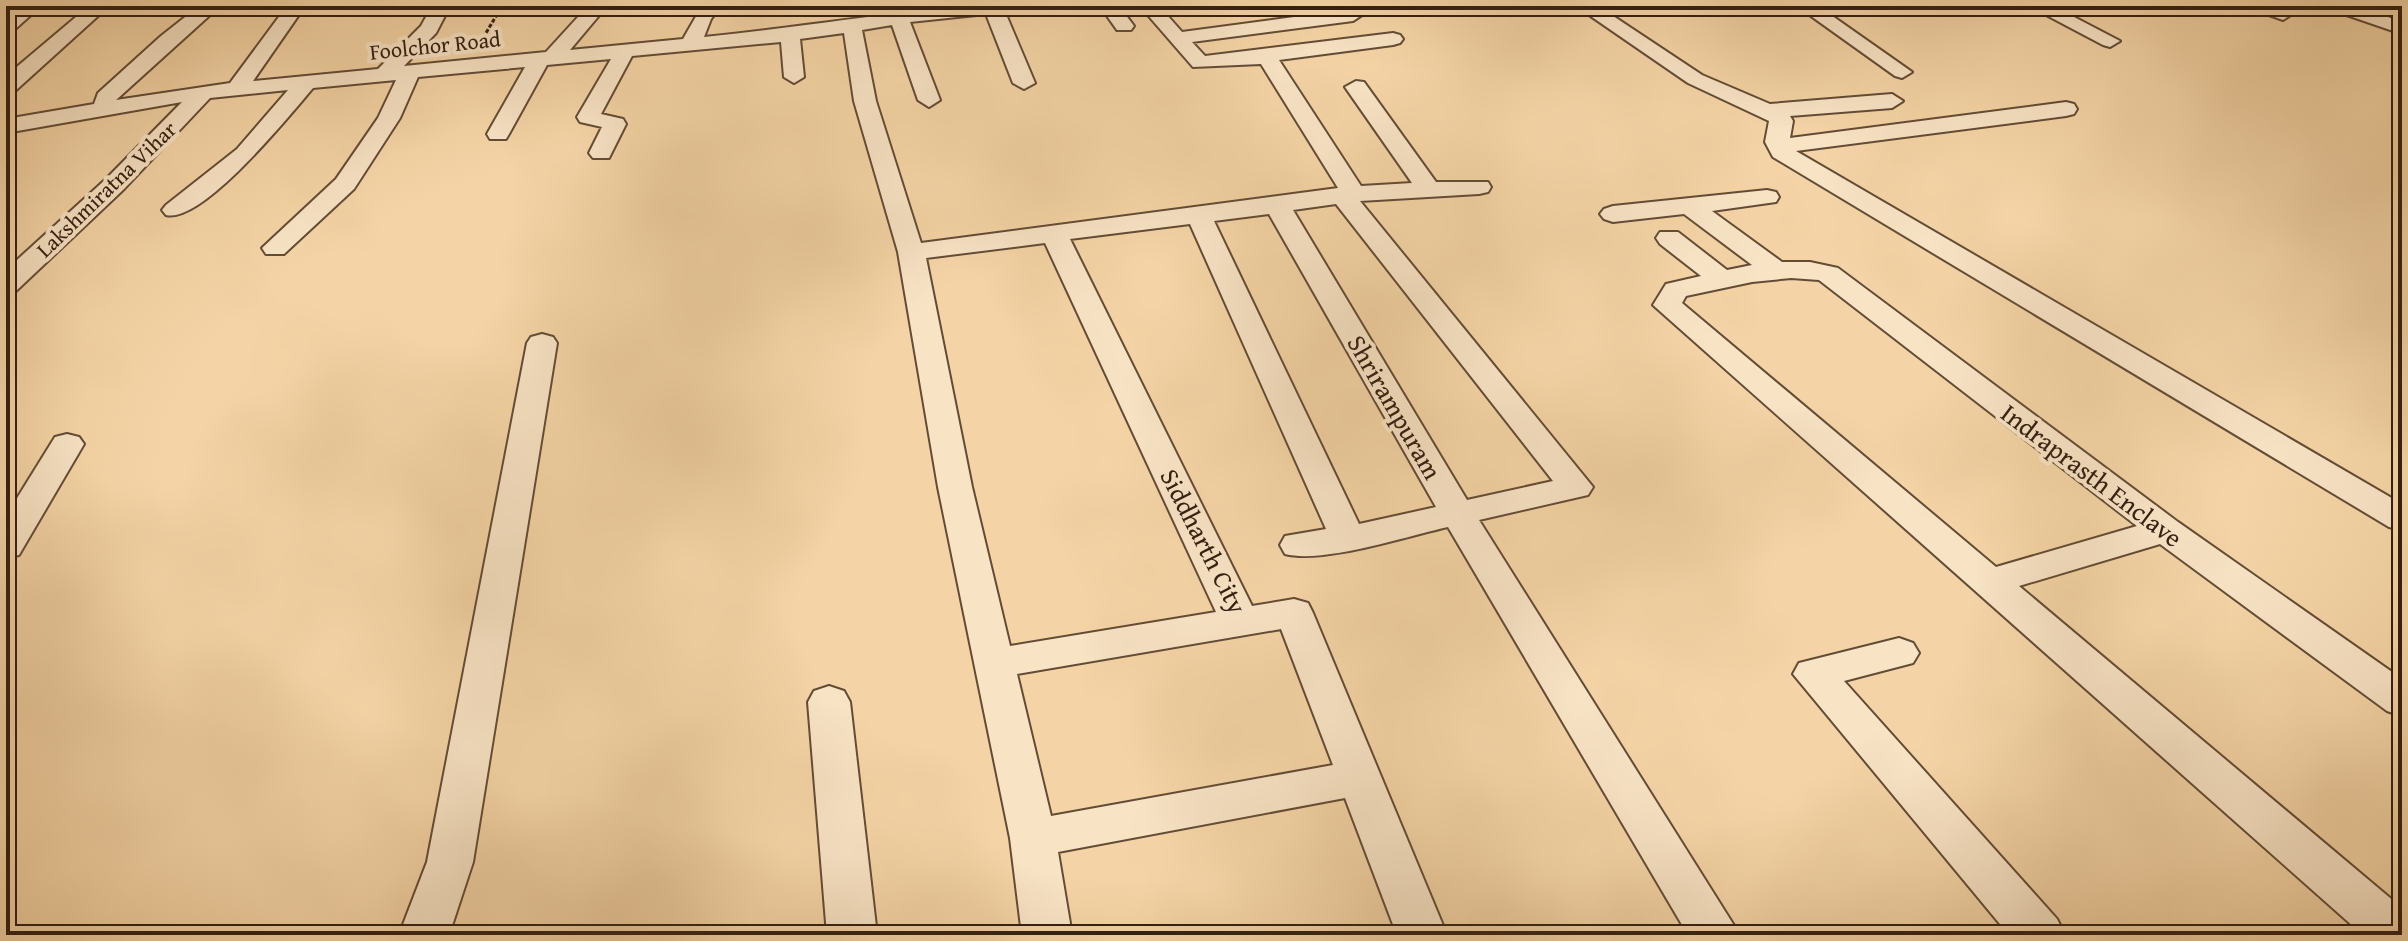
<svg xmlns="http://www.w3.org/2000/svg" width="2408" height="941" font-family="'Gentium Book Plus',serif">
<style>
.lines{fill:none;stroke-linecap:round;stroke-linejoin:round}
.minor-casing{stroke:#634c36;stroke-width:4}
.path{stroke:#331f11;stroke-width:3;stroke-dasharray:4 2;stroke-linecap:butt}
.minor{fill:#f8e3c5;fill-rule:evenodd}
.labels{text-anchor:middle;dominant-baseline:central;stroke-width:8;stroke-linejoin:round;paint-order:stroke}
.far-street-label{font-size:22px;fill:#331f11;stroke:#f8e3c5}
.street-label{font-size:26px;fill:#331f11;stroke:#f8e3c5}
</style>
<rect width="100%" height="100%" fill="#f4d4a6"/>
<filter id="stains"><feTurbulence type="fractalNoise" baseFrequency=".0025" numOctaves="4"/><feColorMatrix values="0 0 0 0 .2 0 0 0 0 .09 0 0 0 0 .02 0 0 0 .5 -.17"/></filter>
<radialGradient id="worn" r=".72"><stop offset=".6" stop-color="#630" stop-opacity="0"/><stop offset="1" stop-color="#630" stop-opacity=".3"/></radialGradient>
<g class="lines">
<!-- minor casing -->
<g class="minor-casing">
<g id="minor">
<path d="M20,6H41L13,31L6,33V17Z"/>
<path d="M89,6H109L14,92L6,93V76Z"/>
<path d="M199,6H220L116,100L230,83L287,6H305L253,81L378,69L421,26L432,6H450L436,33L404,66L546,52L588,6H607L570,50L683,39L702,6H721L711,19L704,37C810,27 914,6 1021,6L1019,10L1005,12L1035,83L1024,89L1013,83L986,14L910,22L940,100L929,107L918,100L892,25L862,30L876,101L921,243L1338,188L1261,64L1193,67L1140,6H1159L1182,32L1353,9L1362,15L1353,21L1192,42L1205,56L1393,33L1400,35L1403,39L1400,43L1393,45L1279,60L1361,186L1412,183L1345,87L1356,81L1364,82L1436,182H1488L1491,187L1488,192L1479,194L1360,201L1593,487L1588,495L1479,520L1740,935H1688L1448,527C1407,536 1323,564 1285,554L1280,545L1285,536L1326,529L1190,224L1070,239L1252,606L1294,599L1308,603L1313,613L1447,935H1397L1345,798L1058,852L1072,935H1022L1010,838L938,487L898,252L854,101L844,33L800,39L804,77L794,83L784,77L781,42L632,56L601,114L623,119L626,124L609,158H593L589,153L602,127L580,122L577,117L611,59L547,65L509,134L506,139H490L487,134L525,67L418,77L400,118L354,189L284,254H266L262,248L336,179L378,118L396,80L313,88C289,116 202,224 166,215L162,210L166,205L237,149L288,90L210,98L124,189L16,291L6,293V270L106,179L182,102L6,133V119L94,104L98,93L161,36ZM1336,204L1553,481L1467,500L1293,210ZM1269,214L1436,507L1359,524L1214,221ZM1045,243L1216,612L1010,646L972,487L926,258ZM1281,629L1333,765L1051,816L1017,674Z"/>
<path d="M1100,6H1119L1134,26L1131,30H1117Z"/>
<path d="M1576,6H1598L1702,75L1770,104L1892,94L1903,101L1892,108L1790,116L1793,121L1790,138L2066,102L2074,104L2077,109L2074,114L2066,116L1796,151L2402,504V530L2389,527L1773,157L1765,142L1769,121L1688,83Z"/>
<path d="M1797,6H1818L1912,72L1902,78L1895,76Z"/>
<path d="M2029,6H2053L2120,41L2110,47L2103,45Z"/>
<path d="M2253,6H2279L2292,14L2283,20L2255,10Z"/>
<path d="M2330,6H2357L2402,22V34L2332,10Z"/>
<path d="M1767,190L1776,192L1779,197L1776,202L1712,211L1782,262H1810L1838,268L2178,522L2402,679V716L2387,711L2160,544L2019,586L2402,908V935H2363L1653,305L1666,284L1701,276L1660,244L1656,238L1660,232H1678L1727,270L1752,265L1684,214L1613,222L1604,219L1600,214L1604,209L1613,206ZM1791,278L1819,280L2137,526L1996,567L1682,303L1686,296L1752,282Z"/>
<path d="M542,334L553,337L557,343L473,862L449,935H399L427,862L527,343L531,337Z"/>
<path d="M67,434L79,437L84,444L19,555L6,558V516L55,437Z"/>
<path d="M1899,638L1913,643L1919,653L1913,663L1844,681L2057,919L2065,935H2009L1793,674L1799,663Z"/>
<path d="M829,686L844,691L850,702L877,935H827L808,702L814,691Z"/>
</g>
</g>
<!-- path -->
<path class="path" d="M480,43L502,6"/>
<!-- minor -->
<use href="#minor" class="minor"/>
</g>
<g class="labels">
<!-- far-street labels -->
<g class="far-street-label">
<text transform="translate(435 45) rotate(-6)">Foolchor Road</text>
<text transform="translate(106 189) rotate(-44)">Lakshmiratna Vihar</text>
</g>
<!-- street labels -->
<g class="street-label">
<text transform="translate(1395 407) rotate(60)">Shrirampuram</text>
<text transform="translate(2092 475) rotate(37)">Indraprasth Enclave</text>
<text transform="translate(1204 541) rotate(63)">Siddharth City</text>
</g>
</g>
<!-- margin -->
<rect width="2408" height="941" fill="none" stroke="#f4d4a6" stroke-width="32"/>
<rect x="8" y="8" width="2392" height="925" fill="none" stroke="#331f11" stroke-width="4"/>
<rect x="16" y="16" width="2376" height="909" fill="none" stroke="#331f11" stroke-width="2"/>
<rect width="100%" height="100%" filter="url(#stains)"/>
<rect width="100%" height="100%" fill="url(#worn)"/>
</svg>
